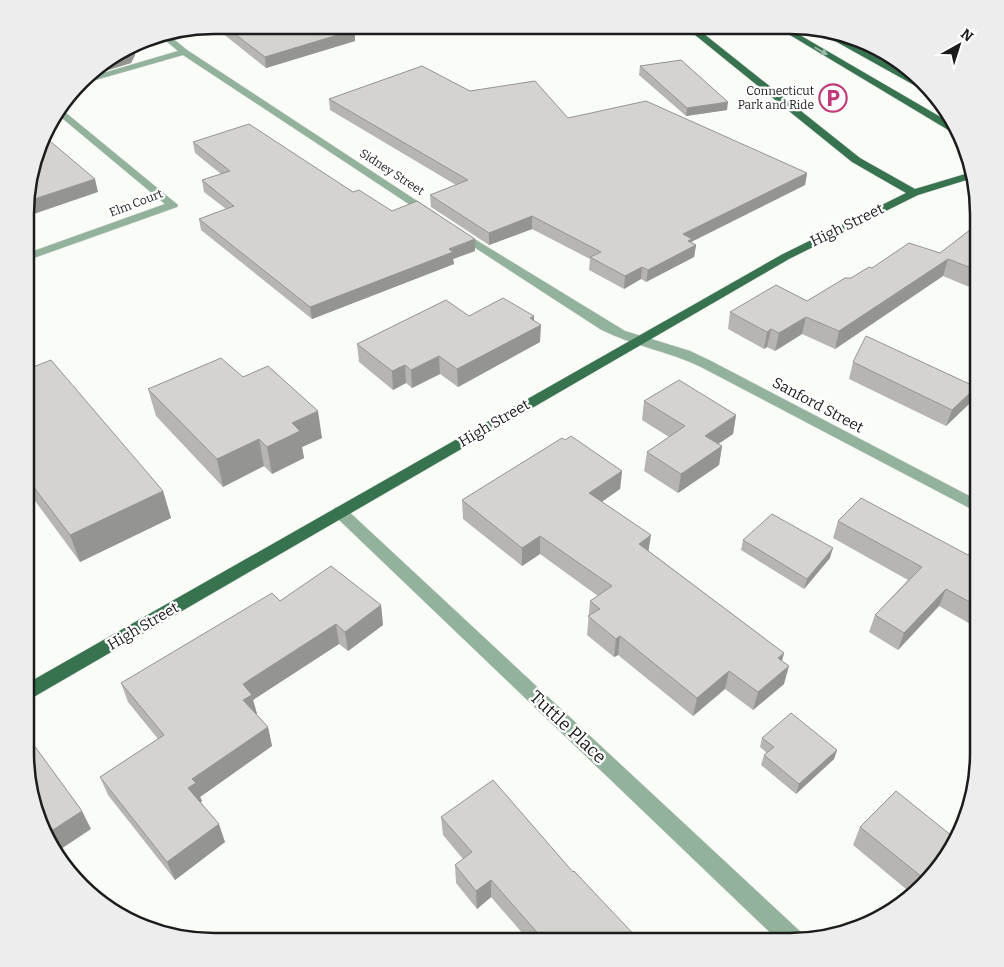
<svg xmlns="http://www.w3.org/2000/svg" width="1004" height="967" font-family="Bitter,serif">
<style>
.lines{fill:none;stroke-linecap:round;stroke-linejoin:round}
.minor-casing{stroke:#d6d8d5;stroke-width:1}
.major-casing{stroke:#d6d8d5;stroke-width:1}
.minor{fill:#92b29c;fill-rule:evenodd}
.major{fill:#36734e;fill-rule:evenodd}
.wall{fill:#b6b5b2}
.shaded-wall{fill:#949491}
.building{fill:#d4d3cf;stroke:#949491}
.oneway{fill:#9ab9a6}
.labels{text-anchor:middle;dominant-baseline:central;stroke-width:4.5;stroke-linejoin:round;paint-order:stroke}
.far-poi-label{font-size:12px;fill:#1b1c1b;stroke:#fff;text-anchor:end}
.far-street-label{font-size:12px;fill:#1b1c1b;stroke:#fff}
.street-label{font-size:15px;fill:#1b1c1b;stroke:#fff}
.near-street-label{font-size:18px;fill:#1b1c1b;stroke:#fff}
.rim{fill:none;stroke:#1b1c1b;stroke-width:2.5}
</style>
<rect width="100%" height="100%" fill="#fafcf8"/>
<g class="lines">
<!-- minor casing -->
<g class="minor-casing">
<g id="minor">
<path d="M166,33L187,50L437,214L435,216H427L183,55L78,85L83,79L178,51L158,34Z"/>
<path d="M60,108L178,205L177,207L28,260V253L165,204L56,113Z"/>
<path d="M458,229L625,331L690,351L711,361L979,501V513L701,367C669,351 632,346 600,329L454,234L452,232L454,230Z"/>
<path d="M340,507L345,508L804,935L806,941L780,942L335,516L332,512L335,508Z"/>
</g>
</g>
<!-- major casing -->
<g class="major-casing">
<g id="major">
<path d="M684,26H694L860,158L915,189L972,172L973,178L918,195L789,259L32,698L26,700V684L781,255L906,193L852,162Z"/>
<path d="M775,26L786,27L956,126L961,135L955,134Z"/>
<path d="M817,27L833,33L919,81L935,94H930L817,31Z"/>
</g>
</g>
<!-- minor -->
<use href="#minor" class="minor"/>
<!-- major -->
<use href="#major" class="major"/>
</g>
<!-- wall -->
<g class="wall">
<path d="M212,25H360L361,33L355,35V41L266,68Z"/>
<path d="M133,47H134L135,55L131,63L102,72L96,68Z"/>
<path d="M640,66L727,110L686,116L639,75Z"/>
<path d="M470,91L568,118L807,173L805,185L691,242L696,245L694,257L646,282L641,279L624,289L589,270L590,259L532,229L489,245L431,207L430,195L456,185L330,110L329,99Z"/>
<path d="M193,142L353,192L475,251L453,259L454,264L312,319L201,230L199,219L226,209L204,192L202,180L221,174L195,153Z"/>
<path d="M979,223V291L943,276L835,349L802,334L775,351L767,347L764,349L728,329L730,312L807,301L851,278L872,268L940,253Z"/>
<path d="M469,316L534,320L540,342L458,387L440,374L412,388L406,383L393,390L359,362L357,344Z"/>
<path d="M853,362L970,403L946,426L849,379Z"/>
<path d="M28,369L163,491L171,518L80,562L27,490Z"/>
<path d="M243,377L322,438L302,447L304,458L272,474L264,466L223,487L156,416L148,389Z"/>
<path d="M644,401L736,415L733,434L718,444L722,446L719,465L678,493L644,471L647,452L669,437L642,420Z"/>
<path d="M622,471L620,489L602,502L649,551L784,653L782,661L784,684L753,710L725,689L693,716L618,655L614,657L587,635L590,601L598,596L540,554L522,566L463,519L462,500Z"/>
<path d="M838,521L968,555H979V629L939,606L898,650L869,632L875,615L908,580L833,538Z"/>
<path d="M743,540L830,558L804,589L741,550Z"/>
<path d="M280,601L381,605L383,625L348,651L339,644L253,700L257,714H256L268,727L272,746L200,797L202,801L201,802L225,842L175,880L108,795L100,777L158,739L128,702L121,683Z"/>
<path d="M979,687V709L971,704Z"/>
<path d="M762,738L837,750L834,759L796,794L761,765L764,755L767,753L760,747Z"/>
<path d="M441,817L573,872L641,942H530L491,897L477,909L456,883L455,865L463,859L443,835Z"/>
<path d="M860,827L957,840L912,894L853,845Z"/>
</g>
<!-- shaded-wall -->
<g class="shaded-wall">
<path d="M347,25H360L361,33L355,35V41L266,68L265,57Z"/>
<path d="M134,47L135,55L131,63L102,72L100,65Z"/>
<path d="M728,102L727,110L686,116L687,108Z"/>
<path d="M807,173L805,185L691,242L690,247L696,245L694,257L646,282L648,270L683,234Z"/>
<path d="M95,179L98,192L28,216V201Z"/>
<path d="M532,216V229L489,245V233Z"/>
<path d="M475,239V251L453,259L454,264L312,319L310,307Z"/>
<path d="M948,259L943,276L835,349L839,331Z"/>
<path d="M642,267L641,279L624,289L625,276Z"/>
<path d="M534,316V328L541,325L540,342L458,387L457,369Z"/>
<path d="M806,317L802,334L775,351L779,333Z"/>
<path d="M771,329L767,347L764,349L767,332Z"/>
<path d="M439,356L440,374L412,388L411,370Z"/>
<path d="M405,365L406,383L393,390L392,371Z"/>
<path d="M976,387L970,403L946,426L952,410Z"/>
<path d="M318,411L322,438L302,447L304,458L272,474L267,447L292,423Z"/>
<path d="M736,415L733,434L702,455L705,436Z"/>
<path d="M259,439L264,466L223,487L217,459Z"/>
<path d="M722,446L719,465L678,493L681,474Z"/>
<path d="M622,471L620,489L588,511L589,493Z"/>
<path d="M163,491L171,518L80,562L70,535Z"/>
<path d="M651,535L648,554L639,544Z"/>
<path d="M540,536V554L522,566V548Z"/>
<path d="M833,548L830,558L804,589L807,579Z"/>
<path d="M946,589L939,606L898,650L904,633Z"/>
<path d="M381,605L383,625L348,651L345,632Z"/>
<path d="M336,624L339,644L253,700L257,714L248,719L243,700V684Z"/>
<path d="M620,636L618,655L614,657L616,639Z"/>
<path d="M784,653L779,671L778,658Z"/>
<path d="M789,666L784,684L753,710L758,692Z"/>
<path d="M729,671L725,689L693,716L697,698Z"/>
<path d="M268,727L272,746L200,797L202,801L195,806L188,788L192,779Z"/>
<path d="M837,750L834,759L796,794L799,784Z"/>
<path d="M82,811L91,829L55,853L45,835Z"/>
<path d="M219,824L225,842L175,880L167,862Z"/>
<path d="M924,874L916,890L913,894L922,877Z"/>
<path d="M491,880V897L477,909L476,891Z"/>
</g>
<!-- building -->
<g class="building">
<path d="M223,25H347L346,26L354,30L265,57Z"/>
<path d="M133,47H134L129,55L107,61Z"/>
<path d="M681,60L728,102L687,108L640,66Z"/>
<path d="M422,66L470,91L535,81L568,118L646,101L807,173L683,234L692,239L688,241L696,245L648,270L642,267L625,276L590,257L601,252L532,216L489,233L430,195L468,180L329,99Z"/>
<path d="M249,124L353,192L359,190L392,211L417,201L475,239L449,249L453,252L310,307L199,219L234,206L202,180L230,171L193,142Z"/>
<path d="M44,136L95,179L28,201L29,177Z"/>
<path d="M979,223V271L948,259L839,331L806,317L779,333L771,329L767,332L730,312L776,285L807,301L845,278H851L869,267L872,268L909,243L940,253Z"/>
<path d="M503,298L534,316L530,318L541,325L457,369L439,356L411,370L405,365L392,371L357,344L446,300L469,316Z"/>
<path d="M866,336L976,387L952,410L853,362Z"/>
<path d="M221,358L243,377L268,366L318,411L292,423L300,431L267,447L259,439L217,459L148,389Z"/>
<path d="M51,360L163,491L70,535L27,478L28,369Z"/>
<path d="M679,380L736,415L705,436L722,446L681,474L647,452L685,426L644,401Z"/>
<path d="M571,436L622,471L589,493L651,535L639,544L784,653L778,658L789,666L758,692L729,671L697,698L620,636L616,639L588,616L600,609L590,601L612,586L540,536L522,548L462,500L562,438L565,440Z"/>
<path d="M861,498L968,555L972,551L979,555V607L946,589L904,633L875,615L922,567L838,521Z"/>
<path d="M772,514L833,548L807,579L743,540Z"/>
<path d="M331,566L381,605L345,632L336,624L243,684L252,695L243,700L268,727L192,779L196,783L188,788L219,824L167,862L100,777L164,735L121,683L272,593L280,601Z"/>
<path d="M791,713L837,750L799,784L764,755L774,747L762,738Z"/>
<path d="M28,737L82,811L45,835L39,825L25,765L26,739Z"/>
<path d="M493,780L573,872L574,871L641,942H538L542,938L491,880L476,891L455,865L472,852L441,817Z"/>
<path d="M896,791L957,840L927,876L924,874L922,877L860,827Z"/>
</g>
<!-- one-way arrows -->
<defs><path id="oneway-solid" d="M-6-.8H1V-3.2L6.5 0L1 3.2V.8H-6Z" transform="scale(1.25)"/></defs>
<use class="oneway" href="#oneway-solid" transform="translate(821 51) rotate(30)"/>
<!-- icons -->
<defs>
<g id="parking-ring" transform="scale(1.4375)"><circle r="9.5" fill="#fff" stroke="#c13a79" stroke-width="1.5"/><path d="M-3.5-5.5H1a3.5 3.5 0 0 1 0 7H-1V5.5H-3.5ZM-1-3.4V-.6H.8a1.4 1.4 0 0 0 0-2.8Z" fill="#c13a79"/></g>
</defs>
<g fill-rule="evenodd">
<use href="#parking-ring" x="833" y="98"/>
</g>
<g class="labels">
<!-- far-poi labels -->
<g class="far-poi-label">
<text x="814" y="91">Connecticut<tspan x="814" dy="14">Park and Ride</tspan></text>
</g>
<!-- far-street labels -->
<g class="far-street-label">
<text transform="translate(392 172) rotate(33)">Sidney Street</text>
<text transform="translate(136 203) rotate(-21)">Elm Court</text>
</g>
<!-- street labels -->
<g class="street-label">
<text transform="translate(847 225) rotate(-26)">High Street</text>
<text transform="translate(818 405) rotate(28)">Sanford Street</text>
<text transform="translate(494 423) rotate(-30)">High Street</text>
<text transform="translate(143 626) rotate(-30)">High Street</text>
</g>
<!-- near-street labels -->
<g class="near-street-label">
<text transform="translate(568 727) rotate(43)">Tuttle Place</text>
</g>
</g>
<!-- crop -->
<path d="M0 0H1004V967H0ZM214 34H790A180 180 0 0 1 970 214V753A180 180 0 0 1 790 933H214A180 180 0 0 1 34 753V214A180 180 0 0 1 214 34Z" fill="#ededed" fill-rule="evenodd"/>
<path class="rim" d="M214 34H790A180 180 0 0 1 970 214V753A180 180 0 0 1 790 933H214A180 180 0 0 1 34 753V214A180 180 0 0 1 214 34Z"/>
<!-- north arrow -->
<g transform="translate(959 45) rotate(39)" stroke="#ffffff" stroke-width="4" paint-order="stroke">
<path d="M0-4L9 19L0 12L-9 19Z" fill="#1b1c1b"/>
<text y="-8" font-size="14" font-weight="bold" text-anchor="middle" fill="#1b1c1b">N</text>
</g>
</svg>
